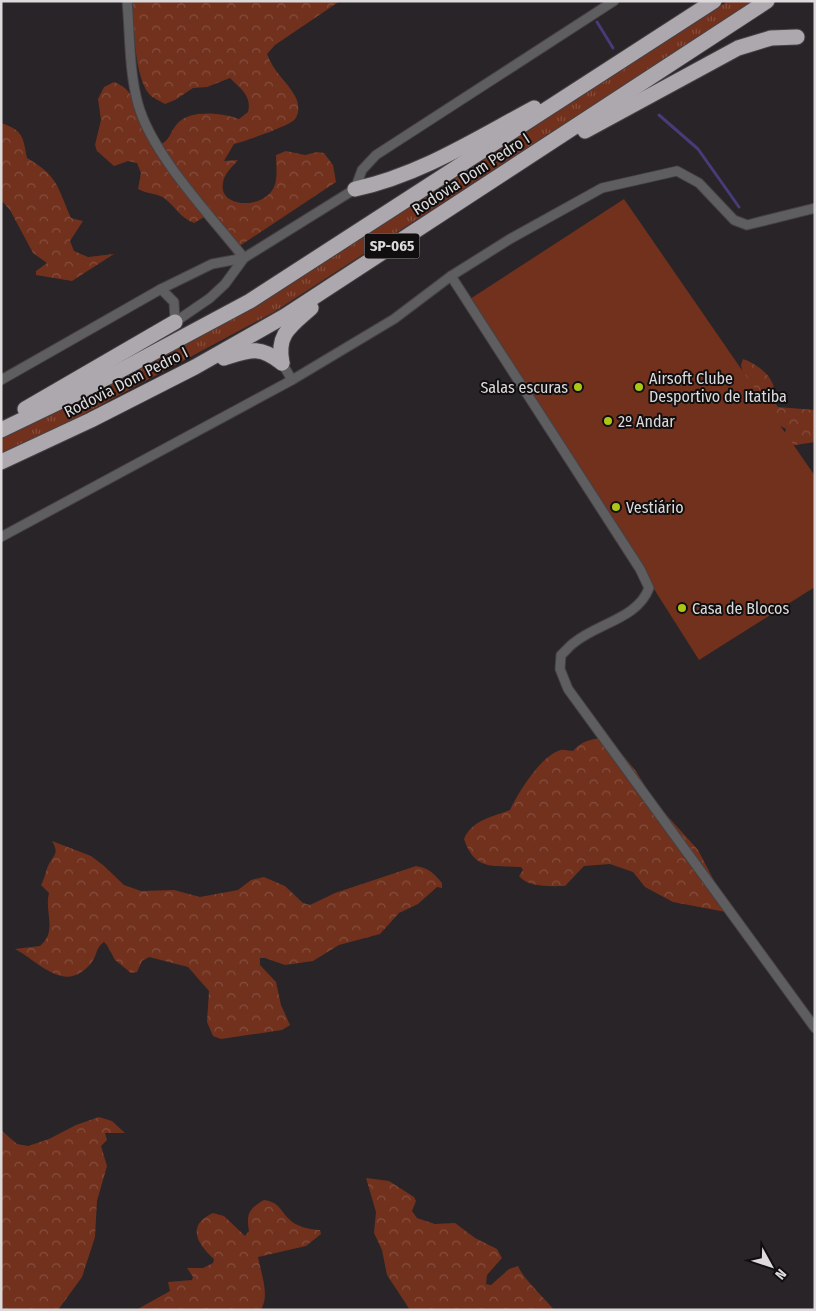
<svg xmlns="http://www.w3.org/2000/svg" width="816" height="1311" font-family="'Fira Sans Condensed',sans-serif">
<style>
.grass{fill:url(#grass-tufts)}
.forest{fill:url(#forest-crowns)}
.green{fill:#71311d}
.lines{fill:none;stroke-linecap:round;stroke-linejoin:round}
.stream{stroke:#473b78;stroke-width:3}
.street-casing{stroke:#464144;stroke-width:11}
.highway-casing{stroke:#464144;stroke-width:17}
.street{stroke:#5e5d5f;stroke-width:9}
.highway{stroke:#aca8ad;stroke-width:15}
.poi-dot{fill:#abc614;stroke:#100e0f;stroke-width:2}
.labels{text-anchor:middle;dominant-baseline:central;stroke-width:4;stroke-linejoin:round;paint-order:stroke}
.shield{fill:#100e0f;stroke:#a09d9e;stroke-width:1}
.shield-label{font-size:15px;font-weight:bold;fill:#dddadc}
.street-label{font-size:16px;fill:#dddadc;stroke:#100e0f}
.poi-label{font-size:16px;fill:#dddadc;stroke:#100e0f;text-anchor:start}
</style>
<defs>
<pattern id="grass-tufts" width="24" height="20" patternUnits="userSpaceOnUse" patternTransform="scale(1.25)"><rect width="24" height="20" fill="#71311d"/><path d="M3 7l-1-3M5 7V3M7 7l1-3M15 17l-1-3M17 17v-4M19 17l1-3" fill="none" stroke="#854e3d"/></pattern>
<pattern id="forest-crowns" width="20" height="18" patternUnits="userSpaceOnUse" patternTransform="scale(1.25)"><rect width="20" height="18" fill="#71311d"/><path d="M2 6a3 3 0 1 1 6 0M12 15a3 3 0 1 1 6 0" fill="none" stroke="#854e3d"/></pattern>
</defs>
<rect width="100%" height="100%" fill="#292427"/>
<!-- grass -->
<path class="grass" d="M728,1H754L274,312L69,422L1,453V438L67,407L267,299Z"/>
<!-- forest -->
<g class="forest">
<path d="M132,1H340L275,45L267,54C274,73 286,80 295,96C299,103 300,113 295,119C290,126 245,141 234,144L224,161L238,160C232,167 224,174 223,183C218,208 264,210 274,187C278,178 276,165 276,155L286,151L305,155L317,152L324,153L333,165L336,182L241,245L227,241L206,216L194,223C180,218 175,206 164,198C157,193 146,194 138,189L141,173L137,163L128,161L114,166L97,151L95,145L101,120L98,99L104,87L114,82C148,95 128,131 159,145C170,141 170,132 177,124C190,109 222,113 239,119L248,112C252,96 241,89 230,78L207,87L193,88L175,100L165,104C160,101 155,99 151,96C134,80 134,25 132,1Z"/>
<path d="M1,123C23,130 23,137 27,158C58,176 57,186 71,218L83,221L70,241L74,251L88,257L114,254L72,281L36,275V271L47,263L33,253L10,210L1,200Z"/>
<path d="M743,359C755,363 771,374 774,388C775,395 773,401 778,407L815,410V442L783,447L781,444L786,429L750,409L741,365Z"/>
<path d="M603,738L612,742L636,771L654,801L698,850L731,913L673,902L645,887L633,872L610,864L584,866L565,886C551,886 529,888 519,876L523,870L521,867C491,865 475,871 464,839C472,820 492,817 510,810C518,793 541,755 561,750C564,749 570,751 573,751C582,741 590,739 603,738Z"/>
<path d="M52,841L91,856L103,865L124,885L141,891L174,890L200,897L238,890L251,880L264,877L285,886L303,903L310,905L335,893L416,866C428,868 434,873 442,883V888L437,887L418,904L399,913L380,934L339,945L313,961L285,965L265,958H260V965L276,982L281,1005L290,1025L282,1030L221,1039L213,1036L207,1022L209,991L188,967L149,957L142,961L137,972L131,973L115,960L107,945L104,942C96,947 97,955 92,962C66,995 42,964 15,949L40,946C58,931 44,912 49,893L41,885C45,878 45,873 48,866C53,855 60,854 52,841Z"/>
<path d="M99,1117L112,1121L125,1133H105L107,1140L101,1146L107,1166L97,1201L95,1237L82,1277L58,1310H1V1130L17,1144L28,1146L49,1139L76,1125Z"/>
<path d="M366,1178L389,1181L414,1197L416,1201L412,1211L417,1218L435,1224L455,1223L475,1238L497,1249L502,1258L487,1275L486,1284L491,1285L509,1269L518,1266C524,1280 544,1297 554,1310H410L387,1275L382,1250L374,1233L376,1212Z"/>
<path d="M264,1200C279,1202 279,1209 289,1219C295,1226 310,1230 320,1230L321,1234L306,1246L258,1257C261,1274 270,1294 261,1310H136L170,1291L168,1282L192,1280L193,1277L187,1268H203L213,1263L214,1259C197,1244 186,1225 213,1213L224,1216L245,1236L249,1231C246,1213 249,1209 264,1200Z"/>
</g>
<!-- green -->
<path class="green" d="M624,199L815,476V587L699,660L470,299Z"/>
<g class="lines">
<!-- stream -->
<g class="stream">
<path d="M597,22L613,48"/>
<path d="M659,115L698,149L739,207"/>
</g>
<!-- street casing -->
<g class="street-casing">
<g id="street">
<path d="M127,1C130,35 129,71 138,104C152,155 211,216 244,258"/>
<path d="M451,276L640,569L649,588C638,618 599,623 575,642C570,645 566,651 561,655L560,669L568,689L815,1028"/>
<path d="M161,289L174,302L175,322"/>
<path d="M175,322L210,298L225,284L244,258L355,189L362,170L376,155L614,1"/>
<path d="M1,380L161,289L212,264L244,258"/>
<path d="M292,380L394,319L451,276L510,239L602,188L677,171L699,183L734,220L747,225L815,208"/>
<path d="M1,537L292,380L282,363"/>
</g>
</g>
<!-- highway casing -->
<g class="highway-casing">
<g id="highway">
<path d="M585,131L738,48L771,38L797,37"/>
<path d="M355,189C420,175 476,139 534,108"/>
<path d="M224,358C250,350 259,345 282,363"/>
<path d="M282,363C276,334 291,326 311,308"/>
<path d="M25,409L175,322"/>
<path d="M1,430L82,391L250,301L714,1"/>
<path d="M1,462L91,420L195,367L285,316L767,1"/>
</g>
</g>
<!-- street -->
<use href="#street" class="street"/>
<!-- highway -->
<use href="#highway" class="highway"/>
</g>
<!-- markers -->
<g class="poi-dot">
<circle cx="578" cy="387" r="5"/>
<circle cx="639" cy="387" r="5"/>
<circle cx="608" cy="421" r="5"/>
<circle cx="616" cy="507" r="5"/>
<circle cx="682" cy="608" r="5"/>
</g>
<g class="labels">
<!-- shield labels -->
<rect class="shield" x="364.5" y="233.5" width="55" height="25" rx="4"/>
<g class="shield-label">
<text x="392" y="246">SP-065</text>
</g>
<!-- street labels -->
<g class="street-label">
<text transform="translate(471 174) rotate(-33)">Rodovia Dom Pedro I</text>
<text transform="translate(126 382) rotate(-27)">Rodovia Dom Pedro I</text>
</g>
<!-- poi labels -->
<g class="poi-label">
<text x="649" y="378">Airsoft Clube<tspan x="649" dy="18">Desportivo de Itatiba</tspan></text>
<text x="568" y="387" text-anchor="end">Salas escuras</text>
<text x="618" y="421">2º Andar</text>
<text x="626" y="507">Vestiário</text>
<text x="692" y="608">Casa de Blocos</text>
</g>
</g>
<!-- border -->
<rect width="816" height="1311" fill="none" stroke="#dddadc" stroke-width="5"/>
<!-- north arrow -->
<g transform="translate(771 1266) rotate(130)" stroke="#100e0f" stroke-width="4" paint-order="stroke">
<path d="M0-4L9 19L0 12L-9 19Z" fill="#dddadc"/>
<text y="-8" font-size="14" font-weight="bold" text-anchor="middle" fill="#dddadc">N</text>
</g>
</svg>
